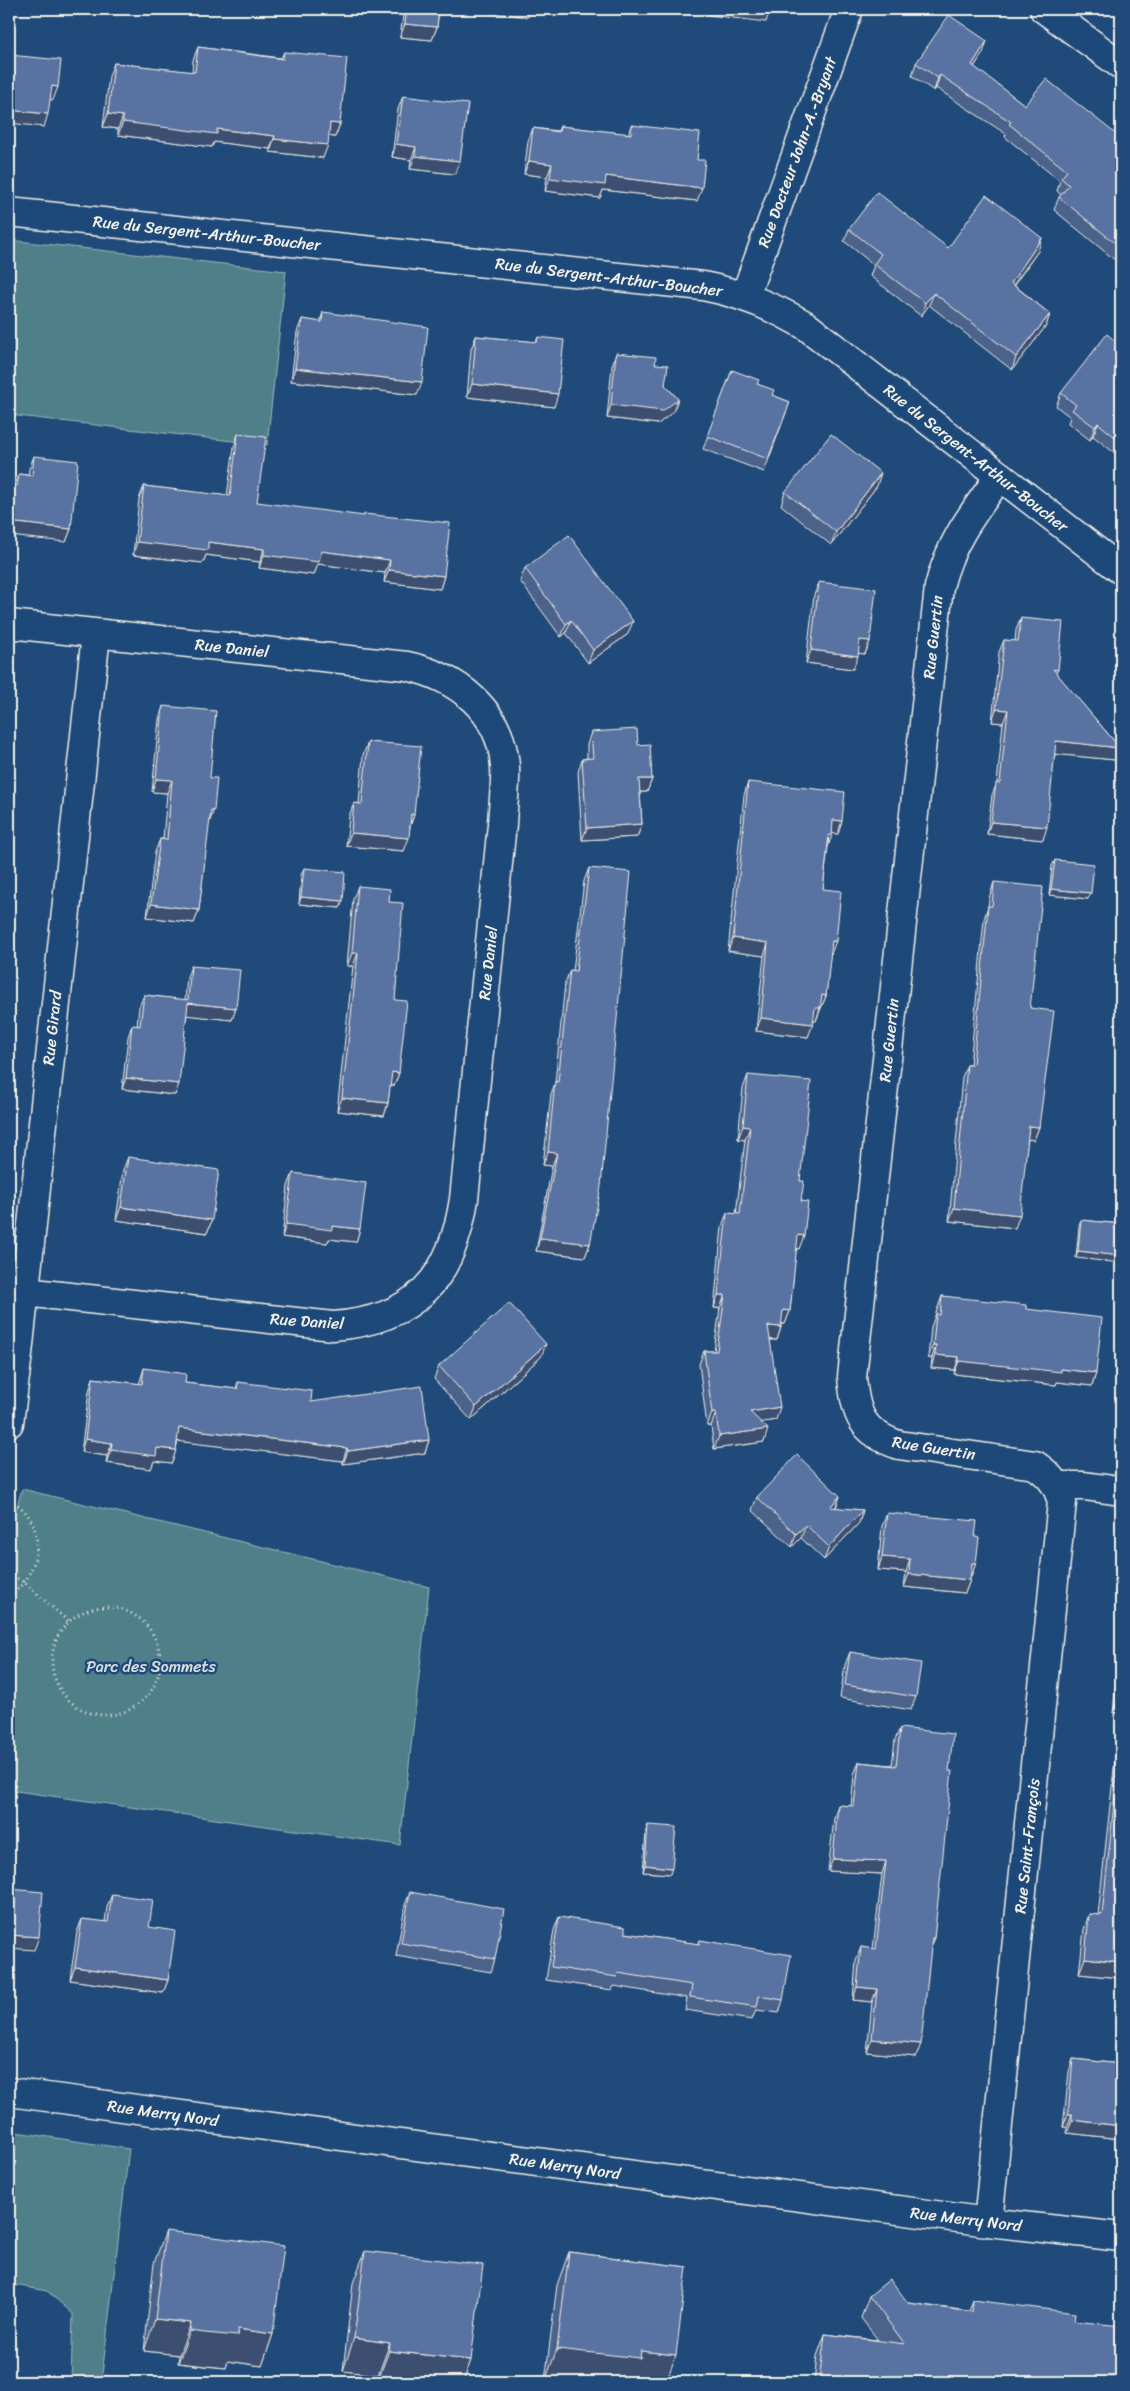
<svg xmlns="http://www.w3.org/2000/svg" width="1130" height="2391" font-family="Sriracha,sans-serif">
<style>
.green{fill:#507f89;stroke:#a2b8b8}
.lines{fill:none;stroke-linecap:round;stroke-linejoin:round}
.minor-casing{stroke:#f4f1e8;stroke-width:31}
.major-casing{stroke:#f4f1e8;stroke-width:31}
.path{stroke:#f4f1e8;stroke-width:3;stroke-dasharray:1 4;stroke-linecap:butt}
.minor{stroke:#1f4a7a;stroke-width:28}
.major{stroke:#1f4a7a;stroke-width:28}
.wall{fill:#4c628b;stroke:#f4f1e8}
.shaded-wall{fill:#3e5071;stroke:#f4f1e8}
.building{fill:#5872a2;stroke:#f4f1e8}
.labels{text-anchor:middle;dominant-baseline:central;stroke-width:5;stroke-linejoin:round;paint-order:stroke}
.street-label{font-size:16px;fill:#f4f1e8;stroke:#1f4a7a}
.park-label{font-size:16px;fill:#dbe0da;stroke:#1f4a7a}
</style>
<rect width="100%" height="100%" fill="#1f4a7a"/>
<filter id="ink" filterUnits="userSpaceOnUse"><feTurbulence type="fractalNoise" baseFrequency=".02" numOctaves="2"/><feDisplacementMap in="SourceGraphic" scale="10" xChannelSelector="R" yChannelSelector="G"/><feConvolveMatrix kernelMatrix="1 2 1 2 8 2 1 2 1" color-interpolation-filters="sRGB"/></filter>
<g filter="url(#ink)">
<!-- green -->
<g class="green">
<path d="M9,240L286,271L267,445L9,415Z"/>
<path d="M22,1489L429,1587L400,1845L9,1790V1522L16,1510Z"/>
<path d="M9,2131L129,2149L102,2375L154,2382H71L73,2314L47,2291L9,2284Z"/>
</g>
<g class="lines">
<!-- minor casing -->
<g class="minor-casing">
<g id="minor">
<path d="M1044,9L1121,65"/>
<path d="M9,212L703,286C740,293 772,306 805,325L1121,570"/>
<path d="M745,296L849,9"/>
<path d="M9,624L407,666C457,677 501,710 505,766C506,785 503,805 502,824L464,1199C452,1278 416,1320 333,1326L25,1292"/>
<path d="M9,1423L18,1354L96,634"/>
<path d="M1057,1486H1084L1121,1491"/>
<path d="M988,2222L1062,1502C1057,1484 1050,1475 1035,1465L899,1445C862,1433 855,1414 852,1377L939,587C950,542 973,513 1000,476"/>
</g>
</g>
<!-- major casing -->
<g class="major-casing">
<path id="major" d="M9,2092L988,2222L1121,2237"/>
</g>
<!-- path -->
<g class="path">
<path d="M9,1500C49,1518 43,1574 9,1596"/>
<path d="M9,1573L25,1583L69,1622"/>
<circle cx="106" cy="1661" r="54"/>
</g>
<!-- minor -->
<use href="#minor" class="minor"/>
<!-- major -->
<use href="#major" class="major"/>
</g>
<!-- wall -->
<g class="wall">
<path d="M404,9H439L437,27L432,40L400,37Z"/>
<path d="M198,47L281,58L284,52L340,124L335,137L328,136L323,158L270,152V149L214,142L212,147L118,135V129L103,127L109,76L114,63L192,72L193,60Z"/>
<path d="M983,53L974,67L1025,105L1121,138V265L1054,210L1059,197L1061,195L1057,191L1060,181L1005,137L1006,134L936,88L934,91L912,76L916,63Z"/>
<path d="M403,96L460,161L455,174L410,169L411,160L392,157L398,109Z"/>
<path d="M632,125L697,160V201L603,190L600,198L545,191L547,177L524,174L528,141L533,128L558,131L560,126L628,134Z"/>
<path d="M849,229L948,248L1038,251L1014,285L1050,314L1046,326L1012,370L929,305L921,316L870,276L874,265L844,241Z"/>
<path d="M323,312L422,382L417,395L291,381L297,332L302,319L320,322Z"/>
<path d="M476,336L536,342L538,337L554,407L467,397L471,349Z"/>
<path d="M1121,346V458L1093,436L1090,440L1068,423L1070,417L1056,406L1061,393Z"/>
<path d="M616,353L655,364L665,385L678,399L673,412L658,424L607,418L612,366Z"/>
<path d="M732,370L758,384L772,395L790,402L764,472L703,449Z"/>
<path d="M238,434L257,502L444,576L440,589L384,582L385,573L318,564L314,575L259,568L260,562L206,555L203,563L133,555L139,499L144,486L227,496L234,447Z"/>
<path d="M34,456L71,529L66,542L15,485L19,474L28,475L29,469Z"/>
<path d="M877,486L831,545L781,505L785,492Z"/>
<path d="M525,568L628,634L588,663L566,633L561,637L520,581Z"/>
<path d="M819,582L870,641L865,654L858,653L853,669L806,663L814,595Z"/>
<path d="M1021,618L1058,670L1056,673L1120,748L1115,760L1055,754L1043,840L987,834L992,795L997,783L1003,723L992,722L999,652L1004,640L1015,641L1016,630Z"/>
<path d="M163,706L210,778L209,822L199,910L194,923L147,917L155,852L160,839H163L167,793L152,792L159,719Z"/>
<path d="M591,732L638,745L652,779L647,792H640L642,824L637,837L582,840L578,772L582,759L587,758V745Z"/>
<path d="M368,742L414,815L410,827L404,851L346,846L349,816L354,803L359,804L363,755Z"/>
<path d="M748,782L842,821L838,834L832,833L828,847L823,889L831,954H830L826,996L816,1021H813L808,1037L756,1031L764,956L728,951L744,795Z"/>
<path d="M1055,860L1088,899L1049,895L1052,866Z"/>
<path d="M304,868L340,908L299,904L301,875Z"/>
<path d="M589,868L590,1244L585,1257L536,1251L552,1166L543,1165L551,1094L555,1083L565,983L570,970L573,971L584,881Z"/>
<path d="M994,882L1030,1008L1039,1127L1034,1140L1028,1139L1015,1228L949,1221L962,1077L967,1065H970L984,919L988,906L990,895Z"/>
<path d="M358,886L389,902L399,1073L394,1086L390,1085L388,1103L384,1116L337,1111L353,966H347L353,899Z"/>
<path d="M191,966L236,1008L232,1020L187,1015L175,1095L122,1089L128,1037L132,1025L137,1026L139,1007L144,995L185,1000L187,977Z"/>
<path d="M748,1075L800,1181L801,1201L799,1249L796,1248L790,1311L785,1324H782L777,1340H770L776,1420L762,1422L764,1442L714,1449L711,1426H707L699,1364L704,1351H714L720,1308H714L722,1226L727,1213L736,1214L745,1140L738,1139L743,1088Z"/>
<path d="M128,1157L212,1220L207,1233L116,1220L123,1170Z"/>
<path d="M293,1173L360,1229L356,1242L329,1239L327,1243L282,1237L288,1186Z"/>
<path d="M1081,1220L1121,1224L1076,1258L1079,1226Z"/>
<path d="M942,1296L1026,1309L1096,1373L1092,1386L1057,1382L1056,1385L954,1374L955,1370L931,1368L932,1358H928L931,1327Z"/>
<path d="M541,1357L471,1420L434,1379L439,1366Z"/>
<path d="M144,1368L185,1383L236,1389L238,1382L311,1402L429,1440L425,1453L343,1464V1461L178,1441L172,1463L154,1461L151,1469L106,1463L107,1456L81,1452L89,1391L93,1378L139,1384Z"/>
<path d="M840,1496L836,1508L863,1510L859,1523L824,1560L801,1538L792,1547L752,1510L757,1497Z"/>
<path d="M887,1513L975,1537L976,1563L971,1576H970V1580L965,1593L904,1587L906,1572L878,1570L882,1526Z"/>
<path d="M850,1652L916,1697L911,1710L840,1698L845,1665Z"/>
<path d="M1121,1659V1978L1079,1974L1084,1929L1089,1914L1098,1915L1120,1714L1113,1713L1117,1670Z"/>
<path d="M900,1728L949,1771L934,1938L931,1945L916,2057L867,2052L872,2002L853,2000L856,1960L861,1947L873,1949L882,1874L828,1871L834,1818L838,1805L851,1806L854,1774L859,1762L892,1765L895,1740Z"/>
<path d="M648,1825L670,1874L643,1872L646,1831Z"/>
<path d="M410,1892L495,1959L491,1972L396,1956L405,1905Z"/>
<path d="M112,1894L149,1927L168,1980L163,1993L70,1980L77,1932L82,1919L105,1922L107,1907Z"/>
<path d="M559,1917L625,1933L698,1944L700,1940L783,2000L779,2013L756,2010L752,2020L685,2010L687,1998L614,1986L612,1990L546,1980L554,1930Z"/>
<path d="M1073,2059L1121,2064V2139L1067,2133V2127H1063L1069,2072Z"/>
<path d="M166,2231L273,2334L262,2366L228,2361L226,2368L194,2365L178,2363L179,2355L144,2351L154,2263Z"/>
<path d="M365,2251L471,2360L463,2382H377L378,2375L343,2371L353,2283Z"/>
<path d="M569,2252L687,2267L545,2381L557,2285Z"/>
<path d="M869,2296L908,2303L969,2311L973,2300L1074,2321L1121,2382H814L817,2356L825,2334L878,2340L861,2318Z"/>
</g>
<!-- shaded-wall -->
<g class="shaded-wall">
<path d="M460,9H531L528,17Z"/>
<path d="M688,9H710L709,11Z"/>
<path d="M711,9H770L766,22L709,15Z"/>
<path d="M405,24L437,27L432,40L400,37Z"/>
<path d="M987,41L983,53L967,77L972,65Z"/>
<path d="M940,75L936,88L934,91L938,78Z"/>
<path d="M52,86L58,87L53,100L47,99Z"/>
<path d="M9,110L48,114L44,127L9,123Z"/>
<path d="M108,114L123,116L118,129L103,127Z"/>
<path d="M123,122L217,129L275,136L270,149L214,142L212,147L118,135Z"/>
<path d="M330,123L340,124L335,137L325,136Z"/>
<path d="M274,139L328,145L323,158L270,152Z"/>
<path d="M396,144L416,147L411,160L392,157Z"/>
<path d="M415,156L460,161L455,174L410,169Z"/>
<path d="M529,161L552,164L547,177L524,174Z"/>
<path d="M606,176L702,188L697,201L603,190L600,198L545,191L550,178Z"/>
<path d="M1042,238L1038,251L1006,295L1011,283Z"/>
<path d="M934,293L929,305L921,316L925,303Z"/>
<path d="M1050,314L1046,326L1012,370L1016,357Z"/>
<path d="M295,368L422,382L417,395L291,381Z"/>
<path d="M472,384L558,394L554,407L467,397Z"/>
<path d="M678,399L673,412L658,424L607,418L611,405Z"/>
<path d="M1098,423L1093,436L1090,440L1095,427Z"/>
<path d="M881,473L877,486L831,545L836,532Z"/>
<path d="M9,522L71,529L66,542L9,536Z"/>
<path d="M137,542H208L264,549L260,562L206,555L203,563L133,555Z"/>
<path d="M321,551L390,560L385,573L318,564L314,575L259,568L264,555Z"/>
<path d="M389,570L444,576L440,589L384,582Z"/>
<path d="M571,620L566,633L561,637L566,624Z"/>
<path d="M633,621L628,634L588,663L593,650Z"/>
<path d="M860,640L870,641L865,654L855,653Z"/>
<path d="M811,650L858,656L853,669L806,663Z"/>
<path d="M996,709L1008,710L1003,723L992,722Z"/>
<path d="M1056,741L1120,748L1115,760L1052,754Z"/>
<path d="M156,779L172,780L167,793L152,792Z"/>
<path d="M639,779H652L647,792H634Z"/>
<path d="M211,810H214L209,823Z"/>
<path d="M411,814L414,815L409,828Z"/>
<path d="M833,820L842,821L838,834L829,833Z"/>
<path d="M991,822L1047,827L1043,840L987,834Z"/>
<path d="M642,824L637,837L582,840L587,828Z"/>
<path d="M351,833L409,838L404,851L346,846Z"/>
<path d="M829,835L832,836L827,848Z"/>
<path d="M1051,889L1091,893L1088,899L1049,895Z"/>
<path d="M301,897L343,901L340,908L299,904Z"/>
<path d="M151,904L199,910L194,923L147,917Z"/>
<path d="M733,938L768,943L764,956L728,951Z"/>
<path d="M832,941H836L831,954H827Z"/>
<path d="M352,953H358L353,966H347Z"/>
<path d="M822,995L826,996L821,1008H820L816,1021H810L815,1008Z"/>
<path d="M188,1003L236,1008L232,1020L184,1015Z"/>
<path d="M761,1018L813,1024L808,1037L756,1031Z"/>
<path d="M392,1072L399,1073L394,1086L387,1085Z"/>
<path d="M126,1078L179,1084L175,1095L122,1089Z"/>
<path d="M342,1098L388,1103L384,1116L337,1111Z"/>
<path d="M743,1126L750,1127L745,1140L738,1139Z"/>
<path d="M1029,1126L1039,1127L1034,1140L1025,1139Z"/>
<path d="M548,1152L557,1153L552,1166L543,1165Z"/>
<path d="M121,1207L212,1220L207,1233L116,1220Z"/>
<path d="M954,1208L1020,1215L1015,1228L949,1221Z"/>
<path d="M286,1224L332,1226L360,1229L356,1242L329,1239L327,1243L282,1237Z"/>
<path d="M798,1235L804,1236L799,1249L793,1248Z"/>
<path d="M540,1238L590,1244L585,1257L536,1251Z"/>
<path d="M1078,1251L1121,1256V1263L1076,1258Z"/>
<path d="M718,1295H725L720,1308H714Z"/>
<path d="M783,1310L790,1311L785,1324L778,1323Z"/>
<path d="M768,1326L781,1327L777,1340L763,1339Z"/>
<path d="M546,1344L541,1357L471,1420L476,1407Z"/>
<path d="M933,1345H936L932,1358H928Z"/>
<path d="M935,1355L959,1357L955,1370L931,1368Z"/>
<path d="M959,1361L1061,1369L1096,1373L1092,1386L1057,1382L1056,1385L954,1374Z"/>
<path d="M780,1407L776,1420L746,1425L750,1412Z"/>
<path d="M712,1413H716L711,1426H707Z"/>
<path d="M179,1428L347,1448L343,1461L175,1441Z"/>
<path d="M768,1429L764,1442L714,1449L719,1436Z"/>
<path d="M85,1439L112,1443L107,1456L81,1452Z"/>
<path d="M429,1440L425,1453L343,1464L348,1451Z"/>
<path d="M157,1448L176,1450L172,1463L154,1461L151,1469L106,1463L111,1450Z"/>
<path d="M840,1496L835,1509L830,1507Z"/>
<path d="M863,1510L859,1523L824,1560L829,1547Z"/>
<path d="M806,1525L801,1538L792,1547L796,1534Z"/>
<path d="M882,1557L910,1559L906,1572L878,1570Z"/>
<path d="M972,1563H976L971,1576H967Z"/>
<path d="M909,1574L970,1580L965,1593L904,1587Z"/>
<path d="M1118,1698H1121V1711L1120,1714L1113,1713Z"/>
<path d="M833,1859L886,1861L882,1874L828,1871Z"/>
<path d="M645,1865L672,1868L670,1874L643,1872Z"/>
<path d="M9,1935L39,1937L34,1950L9,1948Z"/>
<path d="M1085,1958L1121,1962V1978L1079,1974Z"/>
<path d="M75,1967L168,1980L163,1993L70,1980Z"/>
<path d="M857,1987L877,1989L872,2002L853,2000Z"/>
<path d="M872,2039L921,2044L916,2057L867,2052Z"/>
<path d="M1068,2114H1072L1067,2127H1063Z"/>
<path d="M1072,2120L1121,2126V2139L1067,2133Z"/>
<path d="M155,2319L191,2323L179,2355L144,2351Z"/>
<path d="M238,2329L273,2334L262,2366L228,2361L226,2368L178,2363L190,2331Z"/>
<path d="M354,2338L390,2343L378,2375L343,2371Z"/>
<path d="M557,2349L641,2351L676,2355L666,2382H558L545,2381Z"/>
<path d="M389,2351L471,2360L463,2382H377Z"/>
</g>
<!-- building -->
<g class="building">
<path d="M407,9H439L437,27L405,24Z"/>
<path d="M949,15L987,41L972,65L1025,105L1046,79L1121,138V248L1059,197L1069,185L1061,178L1067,171L1009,124L1011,122L940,75L938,78L916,63Z"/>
<path d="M198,47L283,59L284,52L347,58L340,124L330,123L328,145L274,139L275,136L217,129V134L123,122V116L108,114L114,63L195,72Z"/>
<path d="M9,55L61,60L58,87L52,86L48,114L9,110Z"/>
<path d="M403,96L468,104L460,161L415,156L416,147L396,144Z"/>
<path d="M632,125L700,133L697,160H705L702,188L606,176L605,185L550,178L552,164L529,161L533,128L559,132L560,126L631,134Z"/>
<path d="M877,192L948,248L986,195L1042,238L1011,283L1050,314L1016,357L934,293L925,303L874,264L881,254L849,229Z"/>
<path d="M323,312L428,327L422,382L295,368L302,319L322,322Z"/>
<path d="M1107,334L1121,346V442L1098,423L1095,427L1072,410L1076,405L1061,393Z"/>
<path d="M476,336L537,342L538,337L564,340L558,394L472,384Z"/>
<path d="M616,353L656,357L655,364L668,365L665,385L678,399L663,411L611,405Z"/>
<path d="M732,370L759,380L757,384L774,390L772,395L790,402L768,459L707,436Z"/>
<path d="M238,434L266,437L257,502L364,516V514L450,523L444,576L389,570L390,560L321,551L319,562L264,555V549L208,542V550L137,542L144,486L230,496Z"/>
<path d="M831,434L881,473L836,532L785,492Z"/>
<path d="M34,456L78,461L71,529L9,522V485L17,486L19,474L32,476Z"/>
<path d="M569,535L633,621L593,650L571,620L566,624L525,568Z"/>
<path d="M819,582L876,589L870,641L860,640L858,656L811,650Z"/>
<path d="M1021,618L1063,622L1058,670L1053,669L1120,748L1056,741L1047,827L991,822L996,783H1000L1008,710L996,709L1004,640L1018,641Z"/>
<path d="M163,706L216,711L210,778H217L214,810H211L199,910L151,904L160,839L167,840L172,780L156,779Z"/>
<path d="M637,729L638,745L650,744L652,779H639L642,824L587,828L582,759L593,758L591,732Z"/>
<path d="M368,742L421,746L414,815L411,814L409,838L351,833L354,803L362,804Z"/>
<path d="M748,782L845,792L842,821L833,820L832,836L829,835L823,889L841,891L836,941H832L826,996L822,995L820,1008H815L813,1024L761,1018L768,943L733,938Z"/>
<path d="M1055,860L1094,864L1091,893L1051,889Z"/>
<path d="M304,868L345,872L343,901L301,897Z"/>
<path d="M589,868L631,872L601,1186L590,1244L540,1238L557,1153L548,1152L555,1081L558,1082L570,970L576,971Z"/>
<path d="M994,882L1043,887L1030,1008L1054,1011L1039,1127L1029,1126L1020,1215L954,1208L967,1065H973L988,906H992Z"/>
<path d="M358,886L390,889L389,902L403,903L395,1000L407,1001L399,1073L392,1072L388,1103L342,1098L358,953H352Z"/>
<path d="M191,966L240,970L236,1008L188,1003L179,1084L126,1078L132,1025L140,1026L144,995L188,1000Z"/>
<path d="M748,1075L811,1081L800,1181H804L801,1201L808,1202L804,1236L798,1235L790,1311L783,1310L781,1327L768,1326L780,1407L750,1412L768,1429L719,1436L716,1413H712L704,1351H717L725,1295H718L727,1213L740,1214L750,1127L743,1126Z"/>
<path d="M128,1157L219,1170L212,1220L121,1207Z"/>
<path d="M293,1173L366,1183L360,1229L332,1226V1230L286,1224Z"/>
<path d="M1081,1220L1121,1224V1256L1078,1251Z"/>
<path d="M942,1296L1026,1305V1309L1102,1318L1096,1373L1061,1369V1372L959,1361V1357L935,1355L936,1345H933L936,1314L940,1315Z"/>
<path d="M509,1303L546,1344L476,1407L439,1366Z"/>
<path d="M144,1368L186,1374L185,1383L237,1389L238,1382L312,1391L311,1402L422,1386L429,1440L348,1451L347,1448L179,1428L176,1450L157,1448L156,1456L111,1450L112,1443L85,1439L93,1378L142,1384Z"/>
<path d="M797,1455L840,1496L830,1507L863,1510L829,1547L806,1525L796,1534L757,1497Z"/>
<path d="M887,1513L977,1521L975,1537L979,1538L976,1563H972L970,1580L909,1574L910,1559L882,1557Z"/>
<path d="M850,1652L921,1663L916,1697L845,1685Z"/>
<path d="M1121,1669V1698H1118Z"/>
<path d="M900,1728L953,1734L949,1771H952L934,1938H932L921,2044L872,2039L877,1989L857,1987L861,1947L876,1949L886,1861L833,1859L838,1805L854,1806L859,1762L896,1766Z"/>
<path d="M1121,1739V1962L1085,1958L1089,1914L1102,1915Z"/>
<path d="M648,1825L676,1827L672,1868L645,1865Z"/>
<path d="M9,1889L43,1892L39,1937L9,1935Z"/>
<path d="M410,1892L504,1909L495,1959L401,1943Z"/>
<path d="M112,1894L153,1900L149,1927L175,1931L168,1980L75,1967L82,1919L108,1922Z"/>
<path d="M559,1917L625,1927V1933L699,1944L700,1940L791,1955L783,2000L759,1996L757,2007L690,1997L692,1985L618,1973L617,1977L551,1967Z"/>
<path d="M1073,2059L1121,2064V2126L1072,2120V2114H1068Z"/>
<path d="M166,2231L284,2246L273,2334L238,2329L237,2336L205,2333L190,2331L191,2323L155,2319Z"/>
<path d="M365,2251L483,2265L471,2360L389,2351L390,2343L354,2338Z"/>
<path d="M569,2252L687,2267L676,2355L641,2351L640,2358L557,2349Z"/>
<path d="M890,2279L908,2303L972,2312L973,2300L1075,2313L1074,2321L1121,2326V2382H819L825,2334L905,2344L869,2296Z"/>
</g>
</g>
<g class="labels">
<!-- street labels -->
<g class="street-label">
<text transform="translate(797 152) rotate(-70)">Rue Docteur John-A.-Bryant</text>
<text transform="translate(207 233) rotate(6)">Rue du Sergent-Arthur-Boucher</text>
<text transform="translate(609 277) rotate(7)">Rue du Sergent-Arthur-Boucher</text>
<text transform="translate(976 458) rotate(38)">Rue du Sergent-Arthur-Boucher</text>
<text transform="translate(933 637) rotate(-84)">Rue Guertin</text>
<text transform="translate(232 648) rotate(6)">Rue Daniel</text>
<text transform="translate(488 963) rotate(-84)">Rue Daniel</text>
<text transform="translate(52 1028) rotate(-84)">Rue Girard</text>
<text transform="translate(889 1040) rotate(-84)">Rue Guertin</text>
<text transform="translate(307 1321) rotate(4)">Rue Daniel</text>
<text transform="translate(934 1448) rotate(9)">Rue Guertin</text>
<text transform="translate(1027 1846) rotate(-84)">Rue Saint-François</text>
<text transform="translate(163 2113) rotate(8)">Rue Merry Nord</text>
<text transform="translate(565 2166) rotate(8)">Rue Merry Nord</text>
<text transform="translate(966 2219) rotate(7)">Rue Merry Nord</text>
</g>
<!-- park labels -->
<g class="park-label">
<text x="151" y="1666">Parc des Sommets</text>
</g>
</g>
<!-- margin -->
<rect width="1130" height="2391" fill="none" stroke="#1f4a7a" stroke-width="30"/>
<rect x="15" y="15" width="1100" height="2361" fill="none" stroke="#f4f1e8" stroke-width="2" filter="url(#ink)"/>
</svg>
